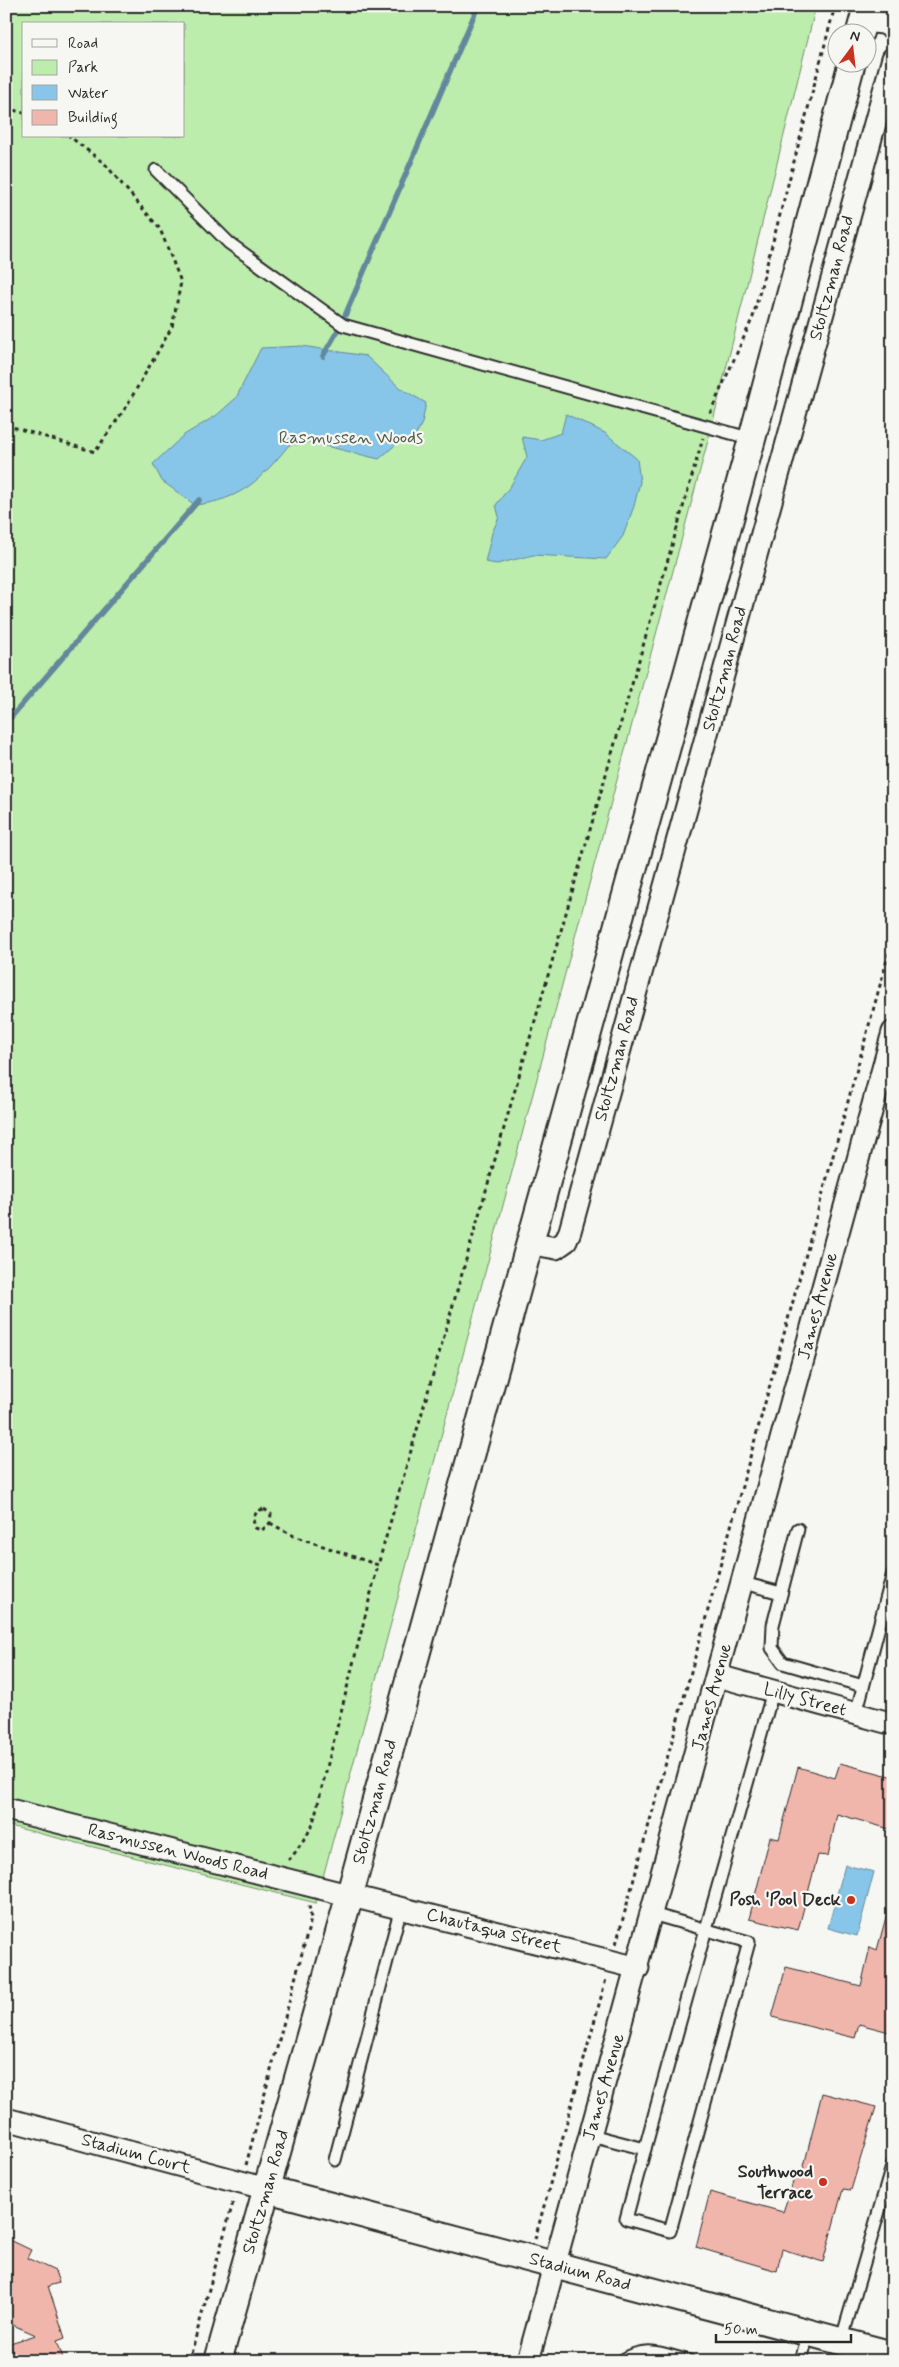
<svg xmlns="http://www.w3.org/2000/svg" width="899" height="2367" font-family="Mynerve,sans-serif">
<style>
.green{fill:#bdedac;stroke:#748c6c;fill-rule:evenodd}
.water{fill:#87c6e8;stroke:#62889c}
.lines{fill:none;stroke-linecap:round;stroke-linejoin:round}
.stream{stroke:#62889c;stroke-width:5.5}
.building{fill:#f1b6ab;stroke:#2b2b2b}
.service-casing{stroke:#2b2b2b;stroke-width:15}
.minor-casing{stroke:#2b2b2b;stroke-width:25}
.tertiary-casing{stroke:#2b2b2b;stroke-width:30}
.path{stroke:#2b2b2b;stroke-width:3;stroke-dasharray:4 4;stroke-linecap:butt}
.service{stroke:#f6f6f2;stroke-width:11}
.minor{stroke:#f6f6f2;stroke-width:21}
.tertiary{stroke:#f6f6f2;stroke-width:26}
.poi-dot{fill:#c8321e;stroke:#f6f6f2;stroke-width:2}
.labels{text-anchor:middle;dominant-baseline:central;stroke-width:4.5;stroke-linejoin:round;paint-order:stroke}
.street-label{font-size:18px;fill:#2b2b2b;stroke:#f6f6f2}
.park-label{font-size:18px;fill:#505c4b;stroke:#f6f6f2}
.poi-label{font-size:18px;font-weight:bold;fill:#2b2b2b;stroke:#f6f6f2;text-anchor:end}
</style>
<rect width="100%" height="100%" fill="#f6f6f2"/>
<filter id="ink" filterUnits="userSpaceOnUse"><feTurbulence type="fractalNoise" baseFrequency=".02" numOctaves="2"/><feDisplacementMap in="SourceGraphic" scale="10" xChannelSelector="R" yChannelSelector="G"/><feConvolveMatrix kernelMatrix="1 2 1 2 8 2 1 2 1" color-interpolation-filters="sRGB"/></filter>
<g filter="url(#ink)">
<!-- green -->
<path class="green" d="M6,6H816L710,433L316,1903L6,1825ZM24,24H184V136H24Z"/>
<!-- water -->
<g class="water">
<path d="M302,346L366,356L400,388L426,403L422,423L415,437L400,441L379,459L309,442L289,445C261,479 242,500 195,505L162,481L153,464L184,435L217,415L236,398L261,348Z"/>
<path d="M566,414L605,433L637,459L640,482L634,506L623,536L606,559L533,555L497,564L485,562L492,533L499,517L496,505L511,485L527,457L522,437L541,440L561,433Z"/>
<path d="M845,1865L874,1872L857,1936L828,1928Z"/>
</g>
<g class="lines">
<!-- stream -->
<g class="stream">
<path d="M323,356L341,325L478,6"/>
<path d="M6,723L199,500"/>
</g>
</g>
<!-- building -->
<g class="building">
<path d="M840,1763L893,1777V1830L837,1814L828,1856L818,1855L798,1930L749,1919L770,1837L779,1839L798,1767L835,1778Z"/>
<path d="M888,1910H893V2033L859,2024L855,2038L772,2017L786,1967L861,1986L870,1947L877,1950Z"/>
<path d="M822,2093L876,2107L851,2190L843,2189L823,2262L782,2249L777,2271L696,2247L710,2192L783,2212L796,2173L802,2174Z"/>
<path d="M6,2238L31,2250L27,2258L55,2271L59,2283L48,2286L65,2338L57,2341L64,2361H16L10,2343L36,2335L6,2322Z"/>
</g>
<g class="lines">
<!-- service casing -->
<g class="service-casing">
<g id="service">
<path d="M156,170L229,243L343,325L752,439"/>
<path d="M798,1529L773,1625L772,1648L783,1663L863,1686"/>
<path d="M743,1583L781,1593"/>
<path d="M856,1714L893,1573"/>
<path d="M652,1914L749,1942L670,2231L626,2219C673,2042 724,1867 773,1691"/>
<path d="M591,2135L645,2149"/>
<path d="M335,2160L401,1907"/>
<path d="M841,2342L893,2163"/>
<path d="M621,2361C646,2344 663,2354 689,2361"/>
<path d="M801,2361L808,2333"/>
</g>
</g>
<!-- minor casing -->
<g class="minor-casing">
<g id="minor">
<path d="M863,21L883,23L893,28"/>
<path d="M528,1243L556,1248L566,1241L570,1231L893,58"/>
<path d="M718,1676L893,1724"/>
<path d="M6,1809L638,1968"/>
<path d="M6,2119L267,2189"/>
<path d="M528,2361L893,1032"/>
</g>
</g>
<!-- tertiary casing -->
<g class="tertiary-casing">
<g id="tertiary">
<path d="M860,32L867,6"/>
<path d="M267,2189L893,2355"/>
<path d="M218,2361L350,1894L752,439L852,62"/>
</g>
</g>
<!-- path -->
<g class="path">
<path d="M6,108L24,113"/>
<path d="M710,413L753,317L835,6"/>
<path d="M6,425L95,452L126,407L172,327L181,282L160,229L105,164L69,136"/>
<path d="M264,1509L271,1514L270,1523L262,1530L255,1528L253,1519L257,1511Z"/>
<path d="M270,1523L294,1536L378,1565L703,438"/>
<path d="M288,1860L292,1857L312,1827L378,1565"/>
<path d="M616,1944L893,938"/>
<path d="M246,2165L311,1919L309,1905"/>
<path d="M535,2239L606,1979"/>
<path d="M189,2361L234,2199"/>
</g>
<!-- service -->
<use href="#service" class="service"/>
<!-- minor -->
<use href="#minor" class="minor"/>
<!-- tertiary -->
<use href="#tertiary" class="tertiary"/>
</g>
</g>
<!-- markers -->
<g class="poi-dot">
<circle cx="851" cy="1900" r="5"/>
<circle cx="823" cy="2182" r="5"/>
</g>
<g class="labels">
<!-- street labels -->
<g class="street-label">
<text transform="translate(832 278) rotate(-75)">Stoltzman Road</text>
<text transform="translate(725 669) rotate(-75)">Stoltzman Road</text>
<text transform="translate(617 1059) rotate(-75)">Stoltzman Road</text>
<text transform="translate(818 1306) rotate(-75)">James Avenue</text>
<text transform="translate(712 1697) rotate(-75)">James Avenue</text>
<text transform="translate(805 1700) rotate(15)">Lilly Street</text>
<text transform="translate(375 1802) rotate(-75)">Stoltzman Road</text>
<text transform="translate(178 1852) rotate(14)">Rasmussen Woods Road</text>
<text transform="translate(494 1931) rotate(14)">Chautaqua Street</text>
<text transform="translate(604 2087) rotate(-74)">James Avenue</text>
<text transform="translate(136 2154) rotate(15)">Stadium Court</text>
<text transform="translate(266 2192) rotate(-74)">Stoltzman Road</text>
<text transform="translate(580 2272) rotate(15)">Stadium Road</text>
</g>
<!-- park labels -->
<g class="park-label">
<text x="351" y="438">Rasmussen Woods</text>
</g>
<!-- poi labels -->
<g class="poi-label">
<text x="841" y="1900">Posh 'Pool Deck</text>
<text x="813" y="2172">Southwood<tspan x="813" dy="21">Terrace</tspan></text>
</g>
</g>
<!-- margin -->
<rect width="899" height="2367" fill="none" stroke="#f6f6f2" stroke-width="25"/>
<rect x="12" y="12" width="874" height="2342" fill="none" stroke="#2b2b2b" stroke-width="2" filter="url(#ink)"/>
<!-- legend -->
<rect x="22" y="22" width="162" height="115" fill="#f6f6f2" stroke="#a5a5a2"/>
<rect x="32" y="39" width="25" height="8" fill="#f6f6f2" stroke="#a5a5a2"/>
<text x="68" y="48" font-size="15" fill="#2b2b2b">Road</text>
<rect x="32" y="60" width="25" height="15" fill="#bdedac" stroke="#a5a5a2"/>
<text x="68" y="72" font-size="15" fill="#2b2b2b">Park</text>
<rect x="32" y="85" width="25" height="15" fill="#87c6e8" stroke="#a5a5a2"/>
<text x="68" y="98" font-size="15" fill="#2b2b2b">Water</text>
<rect x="32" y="110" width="25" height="15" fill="#f1b6ab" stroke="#a5a5a2"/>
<text x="68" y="122" font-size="15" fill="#2b2b2b">Building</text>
<!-- north arrow -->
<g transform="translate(852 48) rotate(15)"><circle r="24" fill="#f6f6f2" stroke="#a5a5a2"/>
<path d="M0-4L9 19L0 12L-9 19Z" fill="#c8321e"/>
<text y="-8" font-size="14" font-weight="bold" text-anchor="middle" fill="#2b2b2b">N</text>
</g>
<!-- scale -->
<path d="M716 2334v8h135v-8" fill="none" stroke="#2b2b2b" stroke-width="2.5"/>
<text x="724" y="2334" font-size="15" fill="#2b2b2b" stroke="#f6f6f2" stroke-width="4" paint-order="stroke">50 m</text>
</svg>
